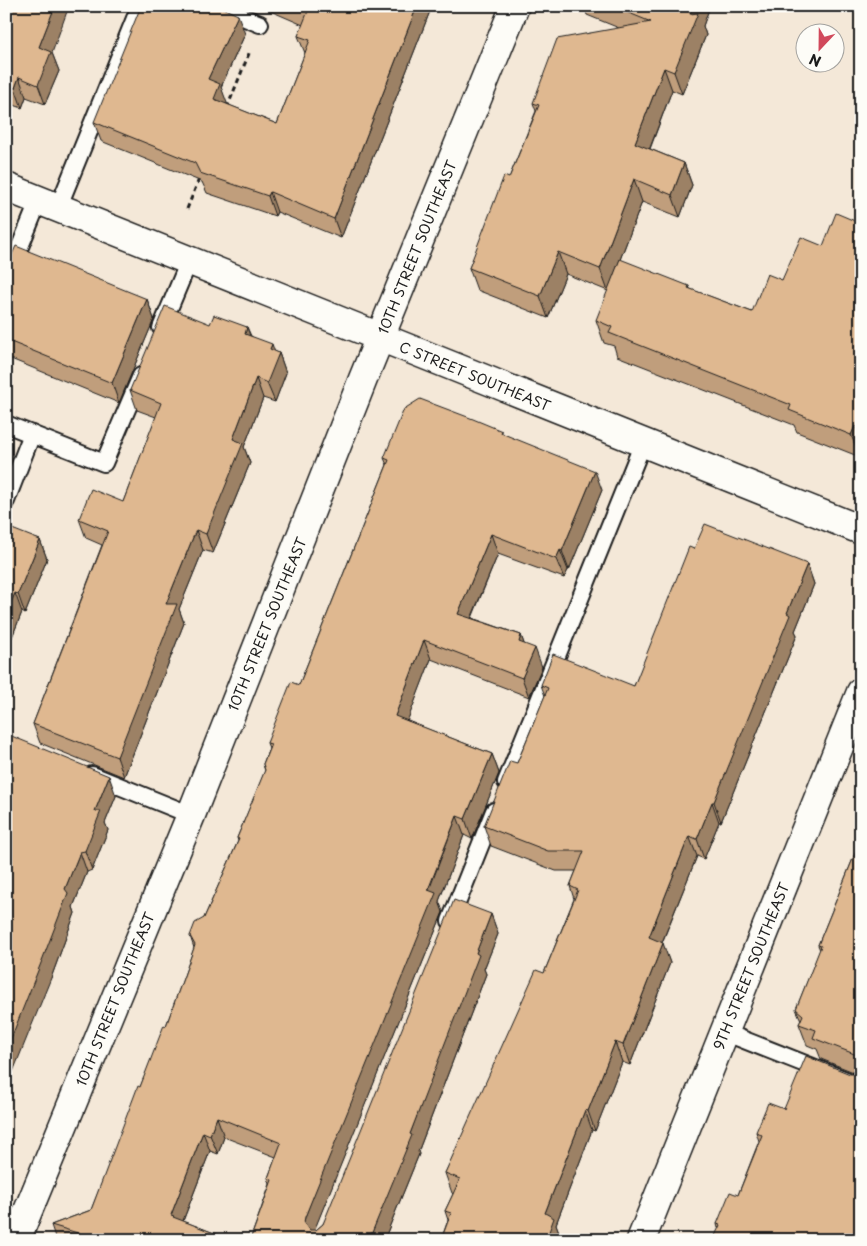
<svg xmlns="http://www.w3.org/2000/svg" width="867" height="1246" font-family="'Playpen Sans',sans-serif">
<style>
.lines{fill:none;stroke-linecap:round;stroke-linejoin:round}
.service-casing{stroke:#1c1c1c;stroke-width:20}
.minor-casing{stroke:#1c1c1c;stroke-width:31}
.path{stroke:#1c1c1c;stroke-width:3;stroke-dasharray:5 4;stroke-linecap:butt}
.service{stroke:#fdfcf7;stroke-width:16}
.minor{stroke:#fdfcf7;stroke-width:28}
.wall{fill:#c09e7c;stroke:#1c1c1c}
.shaded-wall{fill:#9c8165;stroke:#1c1c1c}
.building{fill:#dfb890;stroke:#1c1c1c}
.labels{text-anchor:middle;dominant-baseline:central;stroke-width:4;stroke-linejoin:round;paint-order:stroke}
.street-label{font-size:14px;fill:#1c1c1c;stroke:#fdfcf7}
</style>
<rect width="100%" height="100%" fill="#f4e8d8"/>
<filter id="ink" filterUnits="userSpaceOnUse"><feTurbulence type="fractalNoise" baseFrequency=".02" numOctaves="2"/><feDisplacementMap in="SourceGraphic" scale="10" xChannelSelector="R" yChannelSelector="G"/><feConvolveMatrix kernelMatrix="1 2 1 2 8 2 1 2 1" color-interpolation-filters="sRGB"/></filter>
<g filter="url(#ink)">
<g class="lines">
<!-- service casing -->
<g class="service-casing">
<g id="service">
<path d="M216,6L260,24"/>
<path d="M58,208L140,6"/>
<path d="M6,281L39,200"/>
<path d="M161,328L189,261"/>
<path d="M6,424L104,463L141,376"/>
<path d="M6,501L32,434"/>
<path d="M92,775L191,815"/>
<path d="M506,782L643,443"/>
<path d="M450,921L494,811"/>
<path d="M724,1032L861,1086"/>
</g>
</g>
<!-- minor casing -->
<g class="minor-casing">
<g id="minor">
<path d="M6,187L861,530"/>
<path d="M16,1240L191,815L363,379L515,6"/>
<path d="M641,1240L861,692"/>
</g>
</g>
<!-- path -->
<g class="path">
<path d="M227,108L250,51"/>
<path d="M187,209L199,179"/>
</g>
<!-- service -->
<use href="#service" class="service"/>
<!-- minor -->
<use href="#minor" class="minor"/>
</g>
<!-- wall -->
<g class="wall">
<path d="M6,6L52,53L59,71L45,104L26,97L22,108L6,102Z"/>
<path d="M259,6H432L341,238L277,212L275,216L207,193L202,182L101,141L94,122L245,34L221,87L226,104L277,124L305,53L298,36L303,25Z"/>
<path d="M584,6H710L703,26L706,35L682,94L672,90L650,149L684,163L692,185L680,217L642,202L608,291L566,274L548,318L477,290L469,268L509,178L536,111L533,103L619,28L587,15Z"/>
<path d="M861,206V454L860,457L797,432L794,425L617,356L614,346L604,343L596,320L689,286L690,289L752,312L782,280L823,246L855,221Z"/>
<path d="M6,267L147,299L154,319L119,403L6,357Z"/>
<path d="M210,324L247,327L251,336L274,351L279,353L286,373L275,402L263,398L244,447L250,463L213,553L203,550L179,609L184,623L124,777L40,743L33,724L102,545L86,538L79,519L123,502L156,417L137,410L130,390Z"/>
<path d="M502,431V433L602,490L569,570H568L564,578L498,554L472,618L521,635L524,644L542,667L529,697L431,659L407,721L492,754L499,773L472,839L464,835L439,901L443,912L314,1230H316L323,1224L491,914L498,934L484,969L486,974L418,1152L419,1154L384,1240H250L270,1184L268,1178L276,1157L224,1137L218,1154L210,1151L183,1221L232,1240H56L51,1225L91,1210L140,1087L166,1026L194,948L190,936L204,918L238,841L237,838L265,771L263,764L269,748L267,743L299,685L387,465L384,458Z"/>
<path d="M6,529L40,540L47,559L25,614L22,612L6,652Z"/>
<path d="M694,549L807,564L814,584L795,631L797,635L721,822H719L704,859L697,856L662,943L670,963L630,1065L622,1062L595,1131L592,1130L556,1224L561,1238L560,1240H441L448,1220L445,1211L453,1194L452,1193L445,1173L544,973L574,899L570,886L576,871H556L491,846L484,826L517,763L545,696L541,685L634,686Z"/>
<path d="M6,742L116,796L105,823L108,830L92,870L87,872L73,907L75,913L51,978Z"/>
<path d="M861,839V1240L718,1228L717,1224L738,1195L759,1141L756,1132L784,1109L850,1074H855L856,1073L821,1059L817,1049L807,1045L799,1024L801,1020L796,1009L820,950L818,945Z"/>
</g>
<!-- shaded-wall -->
<g class="shaded-wall">
<path d="M55,6H69L52,53L59,71L45,104L38,85L39,47Z"/>
<path d="M417,6H432L341,238L334,219Z"/>
<path d="M693,6H710L703,26L706,35L682,94L674,72L690,14Z"/>
<path d="M238,15L245,34L221,87L227,103L221,118L214,99L208,79Z"/>
<path d="M664,68L672,90L643,166L635,143Z"/>
<path d="M19,77L26,97L22,108L15,88Z"/>
<path d="M684,163L692,185L680,217L672,195Z"/>
<path d="M634,179L642,202L608,291L600,269Z"/>
<path d="M270,192L277,212L275,216L268,196Z"/>
<path d="M558,252L566,274L548,318L540,296Z"/>
<path d="M147,299L154,319L119,403L112,383Z"/>
<path d="M247,327L254,347L245,334Z"/>
<path d="M272,344L277,358L279,353L286,373L275,402L267,383L270,349Z"/>
<path d="M256,378L263,398L244,447L250,463L213,553L206,534L233,439Z"/>
<path d="M855,426L861,441V454L860,457L851,435Z"/>
<path d="M595,471L602,490L569,570L562,551Z"/>
<path d="M196,530L203,550L179,609L184,623L124,777L117,757L166,604Z"/>
<path d="M491,534L498,554L465,633L458,614Z"/>
<path d="M40,540L47,559L25,614L18,594Z"/>
<path d="M560,550L568,570L564,578L556,559Z"/>
<path d="M807,564L814,584L795,631L797,635L721,822L714,802L787,613Z"/>
<path d="M15,593L22,612L6,652V614Z"/>
<path d="M521,635L528,655L519,642Z"/>
<path d="M424,640L431,659L402,735L395,716Z"/>
<path d="M535,648L542,667L529,697L522,678Z"/>
<path d="M492,754L499,773L472,839L465,819Z"/>
<path d="M109,776L116,796L105,823L108,830L92,870L85,851L95,811Z"/>
<path d="M712,802L719,822L704,859L697,839Z"/>
<path d="M457,816L464,835L439,901L443,912L312,1236L304,1222L305,1217Z"/>
<path d="M689,836L697,856L656,957L649,937Z"/>
<path d="M80,852L87,872L73,907L75,913L51,978L6,1089V1051L65,889Z"/>
<path d="M491,914L498,934L484,969L486,974L418,1152L419,1154L384,1240H369L410,1134L476,953Z"/>
<path d="M663,943L670,963L630,1065L623,1045Z"/>
<path d="M615,1042L622,1062L595,1131L588,1111Z"/>
<path d="M585,1110L592,1130L556,1224L561,1238L560,1240H546L545,1213Z"/>
<path d="M217,1117L224,1137L218,1154L210,1135Z"/>
<path d="M203,1132L210,1151L179,1231L171,1215Z"/>
</g>
<!-- building -->
<g class="building">
<path d="M6,6H55L39,47L51,52L38,85L19,77L15,88L6,85Z"/>
<path d="M141,6H218L238,15L208,79L220,84L214,99L277,124L310,40L298,36L308,11L298,6H417L334,219L270,192L268,196L200,173L195,163L94,122Z"/>
<path d="M612,6H693L690,14L698,13L674,72L664,68L635,143L684,163L672,195L634,179L600,269L558,252L540,296L469,268L504,176L509,178L539,105L533,103L557,39L651,22Z"/>
<path d="M861,206V427L860,428L855,426L851,435L789,410L791,405L609,333L612,327L596,320L620,259L689,286L688,288L752,312L767,274L782,280L801,237L823,246L836,213L855,221Z"/>
<path d="M16,246L147,299L112,383L6,340V267Z"/>
<path d="M165,306L210,324L214,315L247,327L245,334L272,344L270,349L279,353L267,383L256,378L233,439L243,443L206,534L196,530L166,604H177L117,757L33,724L108,531L79,519L91,489L123,502L161,403L130,390Z"/>
<path d="M420,399L473,419L502,431L501,433L595,471L562,551L560,550L556,559L491,534L458,614L521,635L519,642L535,648L522,678L424,640L395,716L492,754L465,819L457,816L428,890L436,893L305,1217L304,1222L310,1230H316L323,1224L454,900L491,914L476,953L479,955L410,1134L412,1135L369,1240H250L272,1180L268,1178L281,1143L217,1117L210,1135L203,1132L171,1215L174,1216L173,1217L232,1240H101L51,1225L91,1210L138,1086L140,1087L164,1025L166,1026L195,945L190,936L195,923L204,918L239,839L237,838L265,770L263,764L271,744L267,743L291,682L299,685L389,460L384,458L404,409Z"/>
<path d="M705,524L807,564L787,613L790,615L714,802H712L697,839L689,836L649,937L663,943L623,1045L615,1042L588,1111L585,1110L545,1213L554,1218L546,1240H441L451,1213L445,1211L460,1179L445,1173L536,970L544,973L578,890L570,886L584,851H548L484,826L510,761L517,763L530,732L548,688L541,685L553,654L634,686L689,547L694,549Z"/>
<path d="M7,527L40,540L18,594L15,593L6,614V529Z"/>
<path d="M9,735L109,776L95,811H101L85,851L80,852L65,889L68,893L43,958L6,1051V742Z"/>
<path d="M861,839V1060L857,1055L813,1038L816,1030L799,1024L803,1015L796,1009L821,946L818,945Z"/>
<path d="M806,1056L850,1074H855L861,1070V1240H713L720,1225L717,1224L730,1192L738,1195L762,1135L756,1132L768,1103L784,1109Z"/>
</g>
</g>
<g class="labels">
<!-- street labels -->
<g class="street-label">
<text transform="translate(417 247) rotate(-68)">10TH STREET SOUTHEAST</text>
<text transform="translate(475 376) rotate(22)">C STREET SOUTHEAST</text>
<text transform="translate(267 624) rotate(-68)">10TH STREET SOUTHEAST</text>
<text transform="translate(751 966) rotate(-68)">9TH STREET SOUTHEAST</text>
<text transform="translate(115 999) rotate(-68)">10TH STREET SOUTHEAST</text>
</g>
</g>
<!-- margin -->
<rect width="867" height="1246" fill="none" stroke="#fdfcf7" stroke-width="25"/>
<rect x="12" y="12" width="842" height="1221" fill="none" stroke="#1c1c1c" stroke-width="2" filter="url(#ink)"/>
<!-- north arrow -->
<g transform="translate(820 48) rotate(202)"><circle r="24" fill="#fdfcf7" stroke="#a3a29f"/>
<path d="M0-4L9 19L0 12L-9 19Z" fill="#d1495b"/>
<text y="-8" font-size="14" font-weight="bold" text-anchor="middle" fill="#1c1c1c">N</text>
</g>
</svg>
